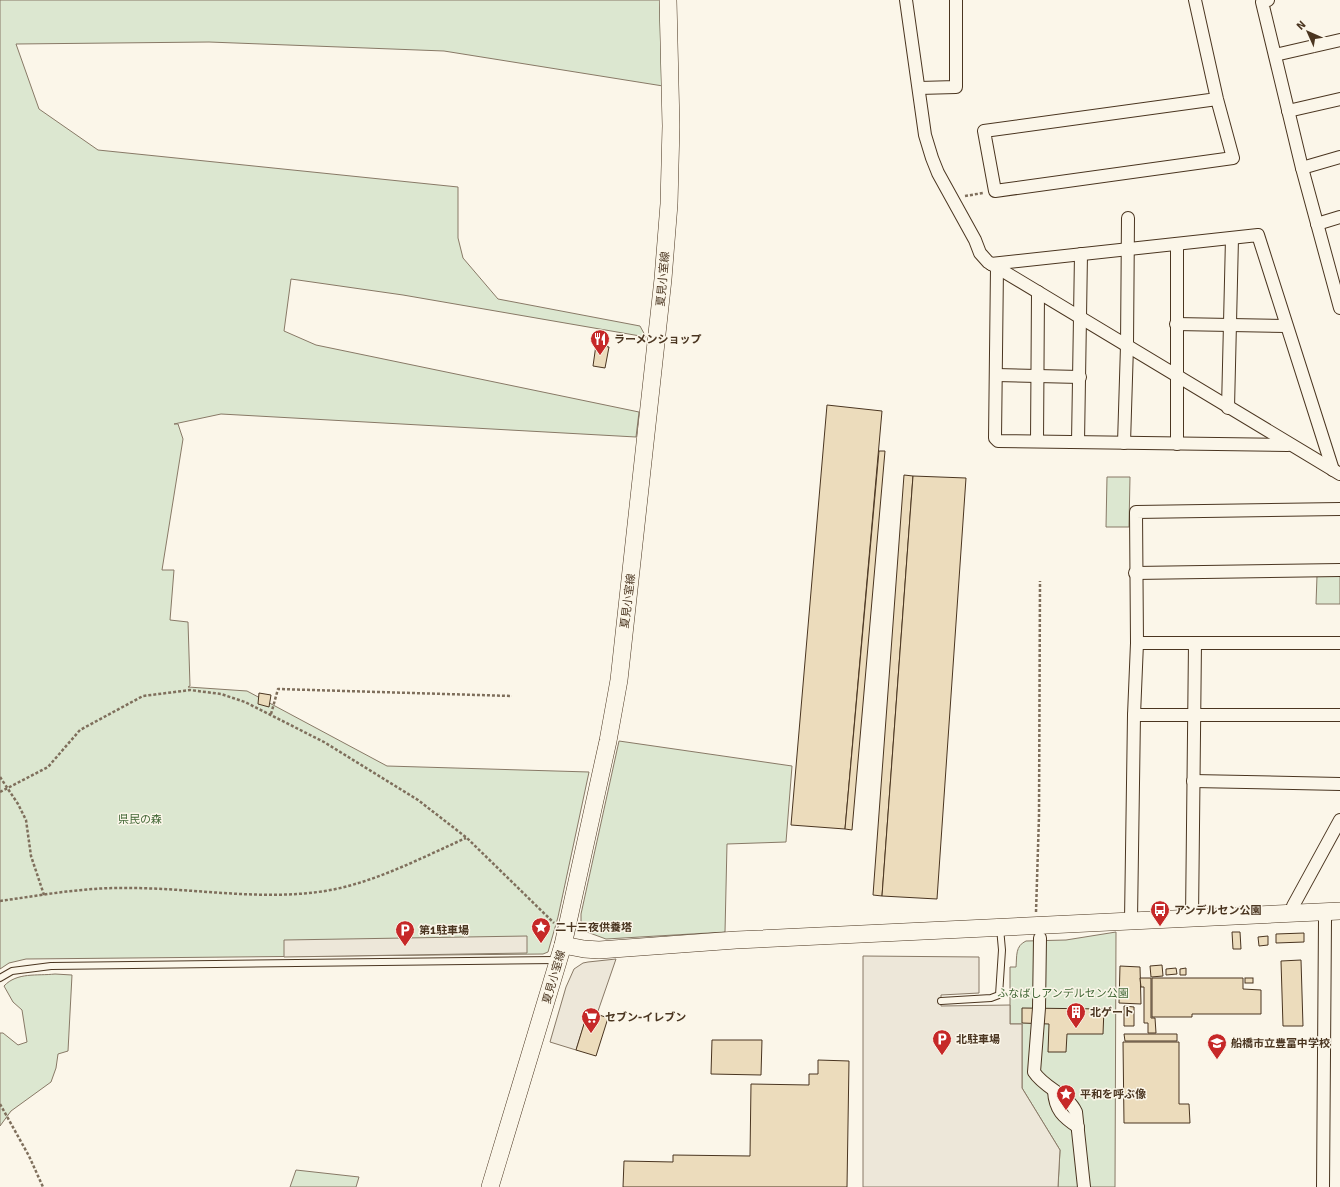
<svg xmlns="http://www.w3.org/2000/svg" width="1340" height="1187" font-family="Signika,'Noto Sans JP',sans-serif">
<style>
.green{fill:#dce7d0;stroke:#887966}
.parking{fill:#ede7d9;stroke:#887966}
.building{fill:#ecdcbc;stroke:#4a3520}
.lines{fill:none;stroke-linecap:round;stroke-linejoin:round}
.lane-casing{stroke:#4a3520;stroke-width:8}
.street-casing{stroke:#4a3520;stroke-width:14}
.secondary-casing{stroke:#4a3520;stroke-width:18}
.path{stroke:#7f6f5c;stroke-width:2.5;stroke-dasharray:3 2;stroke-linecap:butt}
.lane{stroke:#fbf6e9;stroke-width:6}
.street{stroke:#fbf6e9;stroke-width:12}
.secondary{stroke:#fbf6e9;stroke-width:17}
.labels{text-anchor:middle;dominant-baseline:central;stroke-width:3;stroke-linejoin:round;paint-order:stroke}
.street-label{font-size:11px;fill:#4a3520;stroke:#fbf6e9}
.poi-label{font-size:11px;font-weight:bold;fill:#4a3520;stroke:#fbf6e9;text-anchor:start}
.park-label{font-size:11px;fill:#436837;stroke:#fbf6e9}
</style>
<rect width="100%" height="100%" fill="#fbf6e9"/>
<!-- green -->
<g class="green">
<path d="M0,0H660L663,86L444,51L209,42L16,44L39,109L98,150L458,187V238L463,258L498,299L640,326L646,337L403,295L291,279L284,331L316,345L639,412L636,437L221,414L174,424H178L183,439L162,570H174L170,620L188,622L190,686L188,687L247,691L387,766L589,772L558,917L548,952L543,954L26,959L9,963L0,969Z"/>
<path d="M1107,477H1130L1129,527H1106Z"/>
<path d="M1317,576H1340V604H1316Z"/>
<path d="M619,741L792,766L786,842L727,844L725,932L606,939L587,932L581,921V914Z"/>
<path d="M1116,932L1115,1187H1058L1060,1150L1022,1088V1024H1010V967H1016C1017,956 1015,946 1026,941L1066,940Z"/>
<path d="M55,974L72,975L68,1051L58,1054L56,1068L51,1082L11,1111L0,1126V1033H3L18,1045L27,1042L22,1010L13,1002L4,986C17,972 37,976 55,974Z"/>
<path d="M296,1170L359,1177L356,1187H290Z"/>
</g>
<!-- parking -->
<g class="parking">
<path d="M527,936V953L284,957V940Z"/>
<path d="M863,956L979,957V993L941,995V1006L1010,1005V1024H1022V1088L1060,1150L1058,1187H863Z"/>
<path d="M616,959L597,1014L588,1012L576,1050L550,1042L566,987L574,969L583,963L588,962Z"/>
</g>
<!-- building -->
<g class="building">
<path d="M596,345L609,347L605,368L593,366Z"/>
<path d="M827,405L882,411L845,829L791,825Z"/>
<path d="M879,451H885L852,830L845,829Z"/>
<path d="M904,475L913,476L882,896L873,895Z"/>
<path d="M913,476L966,478L937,899L882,896Z"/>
<path d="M259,693L271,695L269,707L258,704Z"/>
<path d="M1232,932H1240L1241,949H1233Z"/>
<path d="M1304,933V942L1276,943V934Z"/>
<path d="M1268,936V945L1259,946L1258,937Z"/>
<path d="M1301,960L1303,1026H1283L1281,961Z"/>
<path d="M1162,965L1163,976L1151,977L1150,966Z"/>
<path d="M1120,966L1140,967L1141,1004L1119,1003Z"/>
<path d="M1176,968L1177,974L1166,975V969Z"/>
<path d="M1186,968V975H1180V969Z"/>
<path d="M1140,978H1151V1018H1155L1156,1033H1148V1023H1144V987H1141Z"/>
<path d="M1152,978H1243V989L1261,990V1014H1192V1017H1152Z"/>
<rect x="1245" y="978" width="8" height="5"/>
<path d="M1124,1006L1134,1007V1026H1124Z"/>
<path d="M1022,1008L1104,1009L1103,1034H1067L1066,1052H1048L1049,1024L1022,1023Z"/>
<path d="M588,1011L608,1018L596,1056L576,1050Z"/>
<path d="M1124,1034H1177V1041H1125Z"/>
<path d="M712,1040H762L761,1075L711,1074Z"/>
<path d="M1123,1042H1179V1104H1189L1190,1123H1124Z"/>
<path d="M818,1060L849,1061L847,1187H623L624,1161L673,1162V1155L750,1156L751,1084L809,1085V1074H818Z"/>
</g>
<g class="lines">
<!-- lane casing -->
<g class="lane-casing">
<g id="lane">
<path d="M0,978L12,971L51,966L556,960"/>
<path d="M941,1001L991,998L999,995L1002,950L1000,928"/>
</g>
</g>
<!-- street casing -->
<g class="street-casing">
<g id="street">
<path d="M906,0L925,135L932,158L938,173L975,240L980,253L988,262L1340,474"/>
<path d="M1195,0L1217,99L1233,158L995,191L984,131L1217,99"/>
<path d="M1268,0L1262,2L1302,168L1340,308"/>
<path d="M1275,55L1340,40"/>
<path d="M919,88L956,87V0"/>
<path d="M1288,111L1340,99"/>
<path d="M1302,168L1340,157"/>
<path d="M1317,224L1340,217"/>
<path d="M991,264L1258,235L1333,470"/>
<path d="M997,267L995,438L998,441L1288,445"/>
<path d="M1176,324L1286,326"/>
<path d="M996,375L1080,377"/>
<path d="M1228,408L1232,238"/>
<path d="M1037,441L1038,292"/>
<path d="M1078,442L1081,254"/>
<path d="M1124,443L1127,346L1128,218"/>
<path d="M1177,444V244"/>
<path d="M1340,509L1136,512L1137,643H1340"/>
<path d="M1135,573L1340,570"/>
<path d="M1134,715H1340"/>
<path d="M1193,781L1340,784"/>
<path d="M1293,914V906L1340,820"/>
<path d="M1192,918L1195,643"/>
<path d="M1131,920L1134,715L1137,643"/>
<path d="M1040,938L1039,1008L1034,1072C1045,1089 1068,1094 1076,1112L1084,1187"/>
<path d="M1054,1091C1055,1110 1063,1117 1078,1127"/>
<path d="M1323,1187L1325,920L1327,912"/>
</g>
</g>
<!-- secondary casing -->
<g class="secondary-casing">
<g id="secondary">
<path d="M563,945L584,949L599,950L736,940L1340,911"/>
<path d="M490,1187L563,945L608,741L619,680L663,279L669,204L671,126L668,0"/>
</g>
</g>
<!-- path -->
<g class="path">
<path d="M965,196L983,193"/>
<path d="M271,714L278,689L512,696"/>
<path d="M0,777L18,804L26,820L31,856L44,895"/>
<path d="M0,792L48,767L80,730L143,696L190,690L221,694L245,702L324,742L418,800L467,838L554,923"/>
<path d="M0,901C42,895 86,887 129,888C194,888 260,901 325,891C374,883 421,858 466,838"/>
<path d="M1036,912L1039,816L1040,581"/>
<path d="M0,1104L29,1156L43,1187"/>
</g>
<!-- lane -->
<use href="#lane" class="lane"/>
<!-- street -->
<use href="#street" class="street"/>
<!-- secondary -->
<use href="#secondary" class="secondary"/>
</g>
<!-- icons -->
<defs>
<g id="restaurant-pin" transform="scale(1)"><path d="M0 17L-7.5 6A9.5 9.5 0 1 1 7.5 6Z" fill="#c62828" stroke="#fbf6e9"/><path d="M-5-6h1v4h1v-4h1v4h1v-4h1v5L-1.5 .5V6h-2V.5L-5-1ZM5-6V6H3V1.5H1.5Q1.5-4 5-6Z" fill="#fff"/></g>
<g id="bus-pin" transform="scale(1)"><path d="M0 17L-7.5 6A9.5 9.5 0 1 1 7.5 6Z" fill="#c62828" stroke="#fbf6e9"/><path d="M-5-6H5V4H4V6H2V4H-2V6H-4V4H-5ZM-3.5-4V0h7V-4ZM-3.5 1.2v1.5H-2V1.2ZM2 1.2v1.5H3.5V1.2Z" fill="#fff"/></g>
<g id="sight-pin" transform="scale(1)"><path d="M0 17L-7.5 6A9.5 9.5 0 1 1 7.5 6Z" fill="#c62828" stroke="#fbf6e9"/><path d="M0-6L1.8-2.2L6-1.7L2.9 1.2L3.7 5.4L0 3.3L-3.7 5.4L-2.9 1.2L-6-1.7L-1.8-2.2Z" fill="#fff"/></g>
<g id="parking-pin" transform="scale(1)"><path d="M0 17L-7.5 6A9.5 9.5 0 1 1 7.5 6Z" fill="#c62828" stroke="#fbf6e9"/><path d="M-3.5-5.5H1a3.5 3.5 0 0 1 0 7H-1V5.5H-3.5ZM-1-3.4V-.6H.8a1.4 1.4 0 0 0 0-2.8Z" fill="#fff"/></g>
<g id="building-pin" transform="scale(1)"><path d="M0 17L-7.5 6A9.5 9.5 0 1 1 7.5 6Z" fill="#c62828" stroke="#fbf6e9"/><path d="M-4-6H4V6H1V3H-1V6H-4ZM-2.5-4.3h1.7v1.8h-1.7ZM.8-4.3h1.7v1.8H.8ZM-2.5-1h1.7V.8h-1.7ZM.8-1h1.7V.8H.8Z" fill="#fff"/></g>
<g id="supermarket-pin" transform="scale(1)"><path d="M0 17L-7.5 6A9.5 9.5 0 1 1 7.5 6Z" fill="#c62828" stroke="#fbf6e9"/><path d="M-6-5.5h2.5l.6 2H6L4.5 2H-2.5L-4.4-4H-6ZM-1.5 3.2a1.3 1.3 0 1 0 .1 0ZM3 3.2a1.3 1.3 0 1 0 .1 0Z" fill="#fff"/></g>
<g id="school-pin" transform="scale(1)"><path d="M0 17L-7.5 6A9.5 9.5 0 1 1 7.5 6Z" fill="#c62828" stroke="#fbf6e9"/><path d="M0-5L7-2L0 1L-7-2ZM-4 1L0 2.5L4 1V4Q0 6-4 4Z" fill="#fff"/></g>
</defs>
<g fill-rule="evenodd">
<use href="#restaurant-pin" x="600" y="339"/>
<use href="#bus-pin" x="1160" y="910"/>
<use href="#sight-pin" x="541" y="927"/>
<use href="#parking-pin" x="405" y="930"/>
<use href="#building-pin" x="1076" y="1012"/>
<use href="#supermarket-pin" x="591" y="1017"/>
<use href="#parking-pin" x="942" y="1039"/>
<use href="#school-pin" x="1217" y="1043"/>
<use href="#sight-pin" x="1066" y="1094"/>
</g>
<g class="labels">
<!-- street labels -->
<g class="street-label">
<text transform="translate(663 279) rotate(-85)">夏見小室線</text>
<text transform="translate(628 601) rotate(-83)">夏見小室線</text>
<text transform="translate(554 977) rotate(-74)">夏見小室線</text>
</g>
<!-- poi labels -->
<g class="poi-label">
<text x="614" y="339">ラーメンショップ</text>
<text x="1174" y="910">アンデルセン公園</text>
<text x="555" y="927">二十三夜供養塔</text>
<text x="419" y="930">第1駐車場</text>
<text x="1090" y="1012">北ゲート</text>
<text x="605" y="1017">セブン-イレブン</text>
<text x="956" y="1039">北駐車場</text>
<text x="1231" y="1043">船橋市立豊富中学校</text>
<text x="1080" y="1094">平和を呼ぶ像</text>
</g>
<!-- park labels -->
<g class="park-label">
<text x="140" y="819">県民の森</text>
<text x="1063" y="993">ふなばしアンデルセン公園</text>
</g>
</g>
<!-- north arrow -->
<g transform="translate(1308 32) rotate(315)" stroke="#fbf6e9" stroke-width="3" paint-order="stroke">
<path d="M0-3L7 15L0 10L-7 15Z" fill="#4a3520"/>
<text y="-6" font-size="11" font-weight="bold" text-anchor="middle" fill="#4a3520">N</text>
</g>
</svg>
